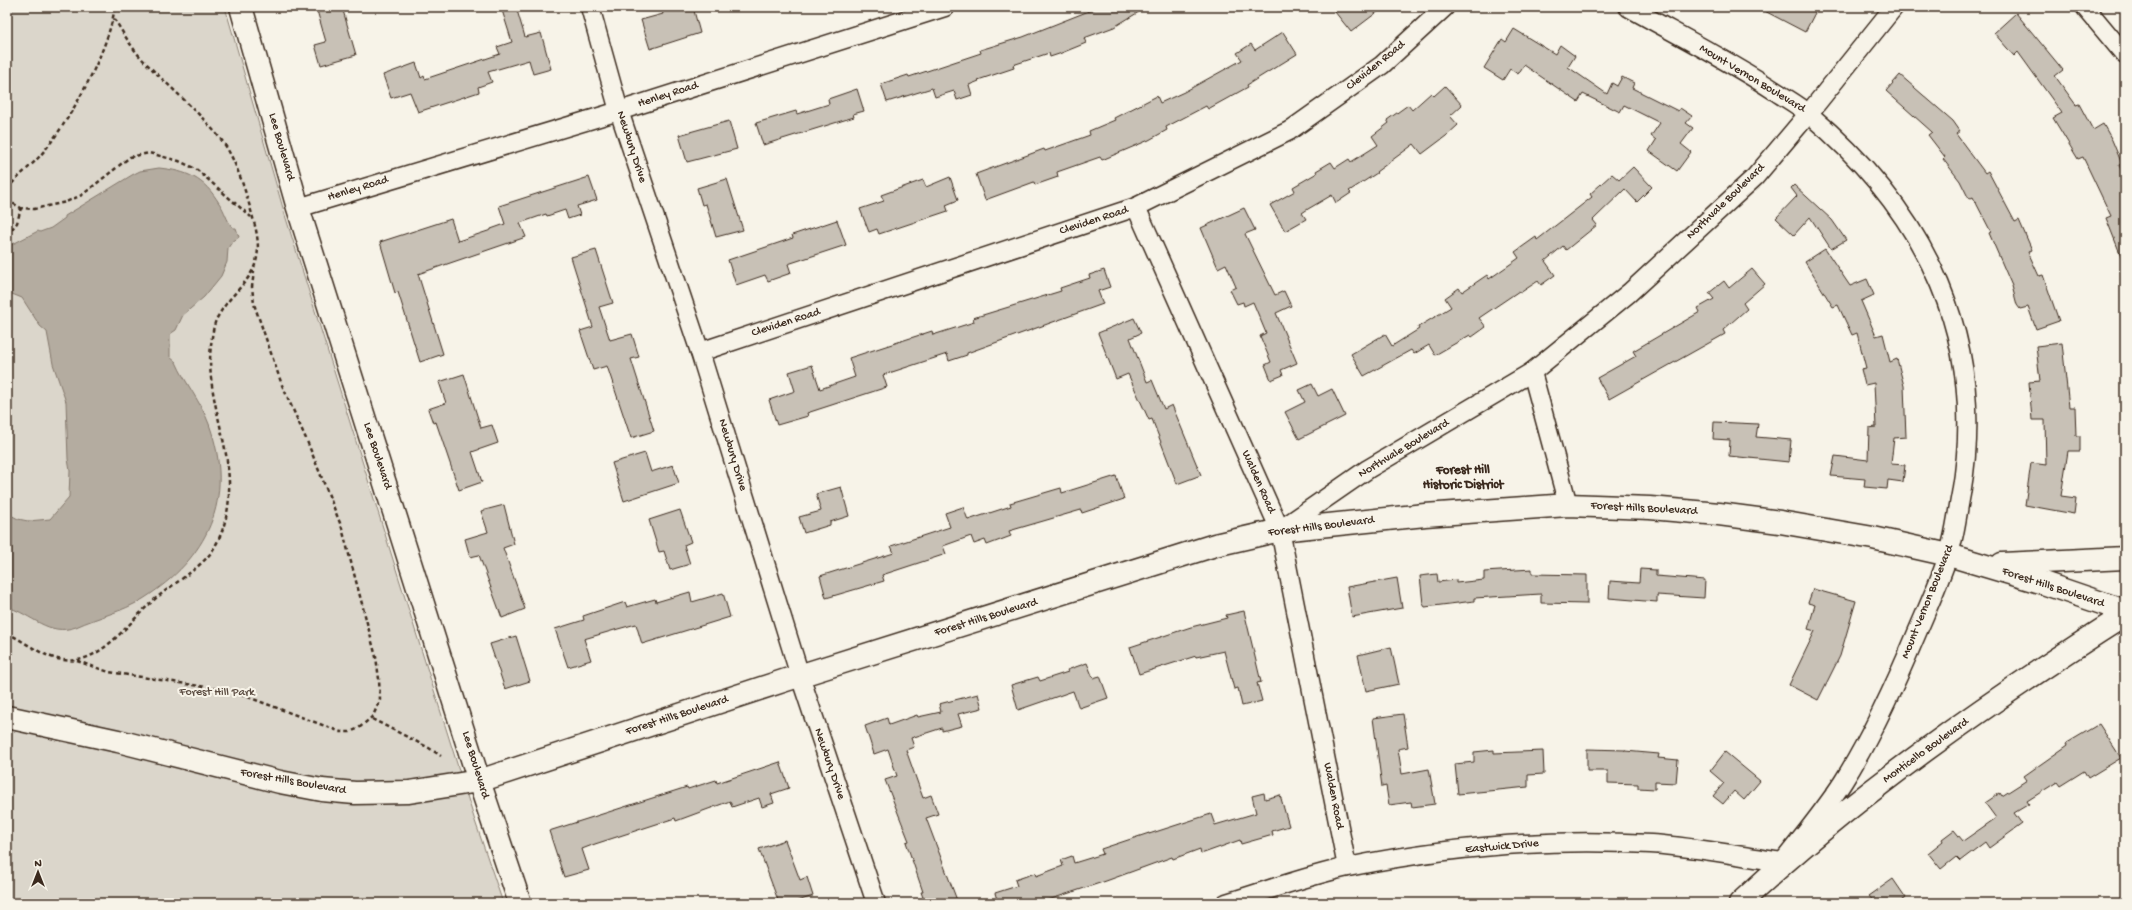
<svg xmlns="http://www.w3.org/2000/svg" width="2132" height="910" font-family="'Gochi Hand',sans-serif">
<style>
.green{fill:#dbd6cb;stroke:#8b8074}
.water{fill:#b4aca0;stroke:#84786c}
.building{fill:#c8c1b6;stroke:#3b2a1e}
.lines{fill:none;stroke-linecap:round;stroke-linejoin:round}
.street-casing{stroke:#3b2a1e;stroke-width:21}
.secondary-casing{stroke:#3b2a1e;stroke-width:25}
.path{stroke:#3b2a1e;stroke-width:2.5;stroke-dasharray:4 3;stroke-linecap:butt}
.street{stroke:#f7f3e8;stroke-width:18}
.secondary{stroke:#f7f3e8;stroke-width:22}
.labels{text-anchor:middle;dominant-baseline:central;stroke-width:4;stroke-linejoin:round;paint-order:stroke}
.street-label{font-size:12px;fill:#3b2a1e;stroke:#f7f3e8}
.park-label{font-size:12px;fill:#5b4c41;stroke:#f7f3e8}
.neighbourhood-label{font-size:13px;font-weight:bold;fill:#3b2a1e;stroke:#f7f3e8}
</style>
<rect width="100%" height="100%" fill="#f7f3e8"/>
<filter id="ink" filterUnits="userSpaceOnUse"><feTurbulence type="fractalNoise" baseFrequency=".025" numOctaves="2"/><feDisplacementMap in="SourceGraphic" scale="8" xChannelSelector="R" yChannelSelector="G"/><feConvolveMatrix kernelMatrix="1 2 1 2 8 2 1 2 1" color-interpolation-filters="sRGB"/></filter>
<g filter="url(#ink)">
<!-- green -->
<path class="green" d="M7,7H225L285,215L475,821L503,903H7Z"/>
<!-- water -->
<path class="water" d="M159,168C187,171 204,178 219,203C225,211 226,220 233,228H236L239,237L232,242L228,248L227,262L221,276L204,297L183,315L176,330L170,334V357L176,362C185,383 201,402 209,424C236,499 208,558 143,599C122,612 98,617 76,627C48,637 32,614 7,607V513L18,519L28,521L50,519L69,497L70,471L68,459L66,402L53,364L47,332L40,326L22,298L7,292V247L38,231L40,232L51,228L65,218V216L132,175L140,171Z"/>
<!-- building -->
<g class="building">
<path d="M316,7H342L356,55L321,65L315,45L326,42Z"/>
<path d="M501,7H516L525,37L541,33L551,69L533,74L529,60L488,72L492,82L478,87L479,92L418,112L410,92L391,98L383,75L416,63L421,78L424,76L425,79L500,54L497,47L512,42Z"/>
<path d="M661,7H693L700,33L650,49L641,20L663,14Z"/>
<path d="M1099,7H1147L1114,27L1084,38L1086,43L1059,54L1050,57L1049,53L1013,65L1014,68L978,80L979,81L969,85L972,95L957,100L954,91L935,97L932,88L887,102L881,84L908,75L909,77L981,53L980,50L1023,37Z"/>
<path d="M1331,7H1384L1351,32Z"/>
<path d="M1757,7H1810L1816,11L1805,32Z"/>
<path d="M2016,13L2063,70L2055,76L2076,105L2079,104L2093,130L2103,124L2112,140L2122,164L2119,165L2125,178V266L2106,218L2111,216L2083,157L2078,159L2053,118L2062,113L2018,52L2014,56L1994,33Z"/>
<path d="M1514,29L1555,54L1560,45L1575,56L1568,67L1607,94L1612,83L1617,86L1622,77L1634,83L1632,88L1678,111L1680,108L1692,116L1686,123L1693,128L1681,144L1691,152L1677,171L1649,151L1656,140L1651,136L1660,123L1624,105L1620,112L1583,94L1578,102L1524,65L1518,74L1510,69L1503,80L1484,68L1502,39L1506,42Z"/>
<path d="M1283,32L1297,54L1247,85L1248,87L1208,109L1206,106L1166,127L1167,130L1149,140L1102,160L1100,157L1057,172L1058,177L1035,185L1034,182L985,200L976,174L1044,149L1045,151L1090,135L1089,131L1115,120L1114,118L1157,96L1160,103L1184,92L1242,60L1237,53L1251,44L1255,50Z"/>
<path d="M1900,75L1953,121L1960,131L1956,134L1985,173L1988,171L2015,222L2019,220L2032,250L2028,252L2039,276L2043,275L2059,321L2036,329L2028,307L2020,309L2017,305L2012,286L1989,233L1991,232L1973,197L1969,199L1960,181L1943,159L1945,157L1928,135L1932,132L1886,91Z"/>
<path d="M1445,86L1462,105L1450,116L1458,125L1446,136L1422,154L1414,144L1376,172L1377,173L1349,191L1351,193L1336,203L1332,195L1308,209L1302,213L1306,219L1285,231L1270,205L1295,191L1293,187L1317,173L1316,171L1331,162L1335,168L1349,159L1351,162L1378,145L1372,136L1389,123L1387,120L1408,105L1412,110L1431,93L1434,96Z"/>
<path d="M857,89L864,111L853,114L854,117L763,145L756,123L796,111L797,114L829,104L828,99Z"/>
<path d="M729,121L737,149L687,162L679,135Z"/>
<path d="M1633,167L1652,187L1637,202L1625,189L1593,220L1597,225L1566,250L1563,246L1545,261L1555,275L1541,285L1538,281L1520,293L1519,291L1479,318L1486,327L1472,337L1470,335L1435,355L1429,345L1414,354L1411,350L1364,376L1351,354L1385,334L1392,346L1419,329L1418,327L1451,307L1445,298L1459,288L1462,292L1487,275L1489,279L1519,258L1515,252L1536,237L1537,240L1592,197L1590,194L1612,174L1619,180Z"/>
<path d="M589,177L597,200L577,206L580,215L568,219L565,210L547,216L546,214L520,223L526,237L418,274L443,354L420,362L398,292L395,293L380,242L451,219L458,241L491,230V229L505,224L499,206Z"/>
<path d="M950,177L958,200L946,205L948,211L879,234L877,229L869,232L860,209L884,201L881,195L923,180L926,187Z"/>
<path d="M727,179L743,230L716,237L706,204L702,205L697,188Z"/>
<path d="M1794,185L1832,220L1846,240L1831,249L1810,217L1794,235L1776,218L1797,196L1791,188Z"/>
<path d="M1244,208L1255,230L1245,234L1275,295L1284,291L1291,306L1276,313L1297,363L1281,370L1283,375L1271,380L1265,365L1271,362L1260,336L1266,333L1253,302L1244,306L1243,302L1237,304L1230,290L1236,287L1226,264L1218,268L1201,228Z"/>
<path d="M837,220L846,245L788,264L791,273L768,281L765,275L736,285L728,260L793,238L792,235Z"/>
<path d="M1825,249L1850,286L1867,279L1874,295L1861,301L1876,336L1883,334L1890,362L1897,359L1904,386L1906,437L1894,438L1891,464L1905,465L1903,482L1888,480L1887,489L1864,487L1865,479L1831,476L1835,456L1868,460L1869,428L1876,427L1874,383L1865,385L1861,369L1866,368L1857,333L1852,335L1838,305L1833,307L1805,262Z"/>
<path d="M596,250L613,303L599,307L610,340L632,334L639,357L631,359L654,431L631,438L607,366L593,370L580,331L593,327L571,257Z"/>
<path d="M1752,269L1765,284L1743,303L1747,309L1723,330L1725,334L1609,399L1597,378L1636,356L1633,351L1700,312L1698,308L1714,299L1709,293L1724,281L1729,288Z"/>
<path d="M1104,270L1110,287L1098,291L1103,304L967,353V355L949,361L947,354L883,375L887,387L807,413L808,416L777,425L769,400L795,391L789,372L812,365L820,389L855,377L849,358L932,331L933,335L974,322L973,318L1061,291L1060,288L1090,278L1089,275Z"/>
<path d="M1134,318L1141,333L1130,338L1147,382L1152,380L1164,409L1172,405L1201,475L1177,484L1152,419L1149,420L1128,374L1116,379L1098,333Z"/>
<path d="M2062,343L2069,407H2075L2076,436H2080V451H2068L2061,496L2076,498L2074,514L2025,505L2031,463L2046,465L2045,420H2032L2029,382L2040,381L2036,346Z"/>
<path d="M464,374L481,428L492,425L498,443L472,452L482,482L459,490L436,422L433,423L428,409L446,403L439,382Z"/>
<path d="M1312,384L1318,396L1332,389L1345,416L1299,439L1285,412L1305,402L1299,390Z"/>
<path d="M1714,422L1758,424L1756,437L1791,440L1789,462L1729,456L1730,440L1713,439Z"/>
<path d="M645,453L651,472L673,465L679,483L624,501L612,463Z"/>
<path d="M1116,476L1124,499L1082,513L1081,510L1009,531L1011,536L987,545L985,540L974,544L971,536L943,546L946,554L882,575L884,581L826,598L820,576L894,553L891,546L950,527L945,513L963,507L968,520L1011,506L1010,503L1061,488L1062,493Z"/>
<path d="M841,487L849,516L830,522V525L804,533L799,517L821,511L816,494Z"/>
<path d="M504,505L514,544L503,548L525,609L502,618L479,555L470,557L465,539L488,532L481,511Z"/>
<path d="M680,510L691,542L684,545L690,564L670,570L664,551L659,552L649,520Z"/>
<path d="M1532,569V574L1587,575V604L1541,603V594L1474,598V601L1425,607L1423,604L1420,576L1437,574L1438,582L1456,580V583L1484,580V572Z"/>
<path d="M1640,569L1656,570V576L1705,580L1704,598L1657,595V602L1609,598L1610,581L1639,583Z"/>
<path d="M1397,578L1402,608L1352,617L1347,587Z"/>
<path d="M1813,589L1856,601L1840,656L1818,700L1789,685L1815,631L1808,629L1815,605L1808,603Z"/>
<path d="M690,592L692,602L723,593L730,617L642,644L636,624L618,629L584,639L591,660L568,667L555,629L584,620L583,616L625,602L627,607L655,599L656,602Z"/>
<path d="M1244,611L1261,682L1257,683L1262,701L1242,706L1238,688L1234,689L1224,651L1196,657V656L1139,674L1130,647L1191,627L1227,618L1226,615Z"/>
<path d="M516,636L530,681L505,689L490,644Z"/>
<path d="M1391,647L1399,684L1366,691L1358,655Z"/>
<path d="M1087,663L1093,678L1100,676L1108,698L1079,708L1073,691L1018,710L1011,685L1038,677L1040,681L1068,672L1067,670Z"/>
<path d="M978,694L982,708L958,714L962,726L942,731V728L911,738L914,747L906,750L923,798L931,795L938,814L926,818L958,903H925L921,892H923L906,842L909,841L885,780L897,776L888,749L874,754L865,726L887,718L889,725L917,715L918,717L941,712L939,704Z"/>
<path d="M1403,714L1408,747L1398,749L1402,774L1429,769L1435,804L1412,807L1411,802L1389,805L1386,786L1382,787L1373,718Z"/>
<path d="M2099,724L2121,758L2088,778L2084,771L2060,786L2057,782L2027,801L2029,804L2014,813L2022,824L1989,848L1985,842L1960,861L1956,857L1941,869L1928,853L1943,841L1942,839L1954,830L1963,841L1996,818L1985,803L2000,793L2002,796L2027,780L2024,776L2068,745L2067,743Z"/>
<path d="M1587,749L1625,750V751L1659,754L1658,758L1678,760L1676,783L1655,782V789L1638,788V784L1608,783V771H1587Z"/>
<path d="M1494,750V753L1543,751L1544,774L1528,775V787L1458,794L1455,764L1474,762V752Z"/>
<path d="M1725,752L1760,781L1744,800L1734,791L1723,804L1713,796L1724,783L1710,771Z"/>
<path d="M780,762L789,788L771,794L774,803L762,807L759,798L732,807L730,801L676,821L675,818L595,844L582,849L589,870L564,877L549,831L687,787L688,789L716,780L717,783Z"/>
<path d="M1264,793L1265,799L1280,795L1289,826L1272,831L1273,835L1241,844L1240,840L1201,854L1200,849L1173,859L1172,857L1106,881L1039,903H998L995,893L1017,886L1015,880L1035,873L1036,876L1063,866L1061,860L1072,856L1074,863L1103,854L1101,849L1149,833V834L1211,814L1215,825L1256,813L1252,796Z"/>
<path d="M785,840L800,880L807,877L813,896L792,903H779L759,849Z"/>
<path d="M1893,879L1906,898L1899,903H1875L1869,896Z"/>
</g>
<g class="lines">
<!-- street casing -->
<g class="street-casing">
<g id="street">
<path d="M590,7L619,111L700,352L800,676L876,903"/>
<path d="M2085,7L2125,55"/>
<path d="M1136,207L1280,530L1347,867"/>
<path d="M298,208L619,111L945,7"/>
<path d="M700,352L1136,207L1289,131L1382,65L1445,7"/>
<path d="M1532,372L1568,505"/>
<path d="M1280,530L1368,469L1532,372L1629,293L1755,177L1809,113L1894,7"/>
<path d="M1226,903C1266,891 1306,876 1348,867C1447,847 1550,838 1651,844C1695,847 1739,856 1783,862C1803,836 1825,810 1843,782C1872,736 1895,685 1916,635C1927,609 1939,583 1948,556C1955,537 1957,514 1961,494C1988,340 1927,214 1810,115C1800,106 1787,99 1775,91C1728,60 1678,35 1628,7"/>
</g>
</g>
<!-- secondary casing -->
<g class="secondary-casing">
<g id="secondary">
<path d="M241,7L298,208L479,781L520,903"/>
<path d="M2002,564L2125,558"/>
<path d="M7,717L118,741L280,782L322,790L355,793L409,792L479,781L786,680L1215,545L1280,530L1425,515L1568,505L1650,508L1719,514L1780,522L1873,538L1949,555L2043,583L2125,611"/>
<path d="M1740,903C1857,793 1990,701 2125,615"/>
</g>
</g>
<!-- path -->
<g class="path">
<path d="M7,189C17,177 29,168 39,157C70,122 108,52 115,7"/>
<path d="M7,200L21,208L34,209L66,202L82,195L130,157L149,153L179,161L196,169L251,217"/>
<path d="M7,235L17,223L21,208"/>
<path d="M7,633C30,644 50,664 77,660C109,655 135,614 160,595C176,582 197,570 210,554C222,538 229,513 229,493C231,442 205,396 211,345C212,337 213,327 216,320C234,284 266,279 256,230C250,205 238,163 223,142C201,113 168,86 142,59C131,47 122,31 113,17"/>
<path d="M77,661L109,672L232,691L341,732H350L359,728L373,716L380,700L379,679L376,657L342,528L307,441L282,385L254,304L252,287L254,271"/>
<path d="M372,719L429,748L441,756"/>
</g>
<!-- street -->
<use href="#street" class="street"/>
<!-- secondary -->
<use href="#secondary" class="secondary"/>
</g>
</g>
<g class="labels">
<!-- street labels -->
<g class="street-label">
<text transform="translate(1376 66) rotate(-39)">Cleviden Road</text>
<text transform="translate(1752 79) rotate(31)">Mount Vernon Boulevard</text>
<text transform="translate(668 95) rotate(-18)">Henley Road</text>
<text transform="translate(281 147) rotate(74)">Lee Boulevard</text>
<text transform="translate(631 147) rotate(72)">Newbury Drive</text>
<text transform="translate(358 189) rotate(-17)">Henley Road</text>
<text transform="translate(1726 202) rotate(-44)">Northvale Boulevard</text>
<text transform="translate(1094 221) rotate(-18)">Cleviden Road</text>
<text transform="translate(786 323) rotate(-18)">Cleviden Road</text>
<text transform="translate(1404 449) rotate(-31)">Northvale Boulevard</text>
<text transform="translate(732 455) rotate(73)">Newbury Drive</text>
<text transform="translate(377 456) rotate(72)">Lee Boulevard</text>
<text transform="translate(1258 482) rotate(66)">Walden Road</text>
<text transform="translate(1644 509) rotate(3)">Forest Hills Boulevard</text>
<text transform="translate(1321 527) rotate(-7)">Forest Hills Boulevard</text>
<text transform="translate(2053 588) rotate(18)">Forest Hills Boulevard</text>
<text transform="translate(1928 602) rotate(-68)">Mount Vernon Boulevard</text>
<text transform="translate(986 618) rotate(-17)">Forest Hills Boulevard</text>
<text transform="translate(677 716) rotate(-18)">Forest Hills Boulevard</text>
<text transform="translate(1926 751) rotate(-36)">Monticello Boulevard</text>
<text transform="translate(829 764) rotate(71)">Newbury Drive</text>
<text transform="translate(475 765) rotate(73)">Lee Boulevard</text>
<text transform="translate(293 782) rotate(10)">Forest Hills Boulevard</text>
<text transform="translate(1333 796) rotate(79)">Walden Road</text>
<text transform="translate(1502 847) rotate(-5)">Eastwick Drive</text>
</g>
<!-- park labels -->
<g class="park-label">
<text x="217" y="693">Forest Hill Park</text>
</g>
<!-- neighbourhood labels -->
<g class="neighbourhood-label">
<text x="1463" y="470">Forest Hill<tspan x="1463" dy="15">Historic District</tspan></text>
</g>
</g>
<!-- margin -->
<rect width="2132" height="910" fill="none" stroke="#f7f3e8" stroke-width="24"/>
<rect x="12" y="12" width="2108" height="886" fill="none" stroke="#3b2a1e" stroke-width="1.5" filter="url(#ink)"/>
<!-- north arrow -->
<g transform="translate(38 872)" stroke="#f7f3e8" stroke-width="3" paint-order="stroke">
<path d="M0-3L7 15L0 10L-7 15Z" fill="#3b2a1e"/>
<text y="-6" font-size="11" font-weight="bold" text-anchor="middle" fill="#3b2a1e">N</text>
</g>
</svg>
